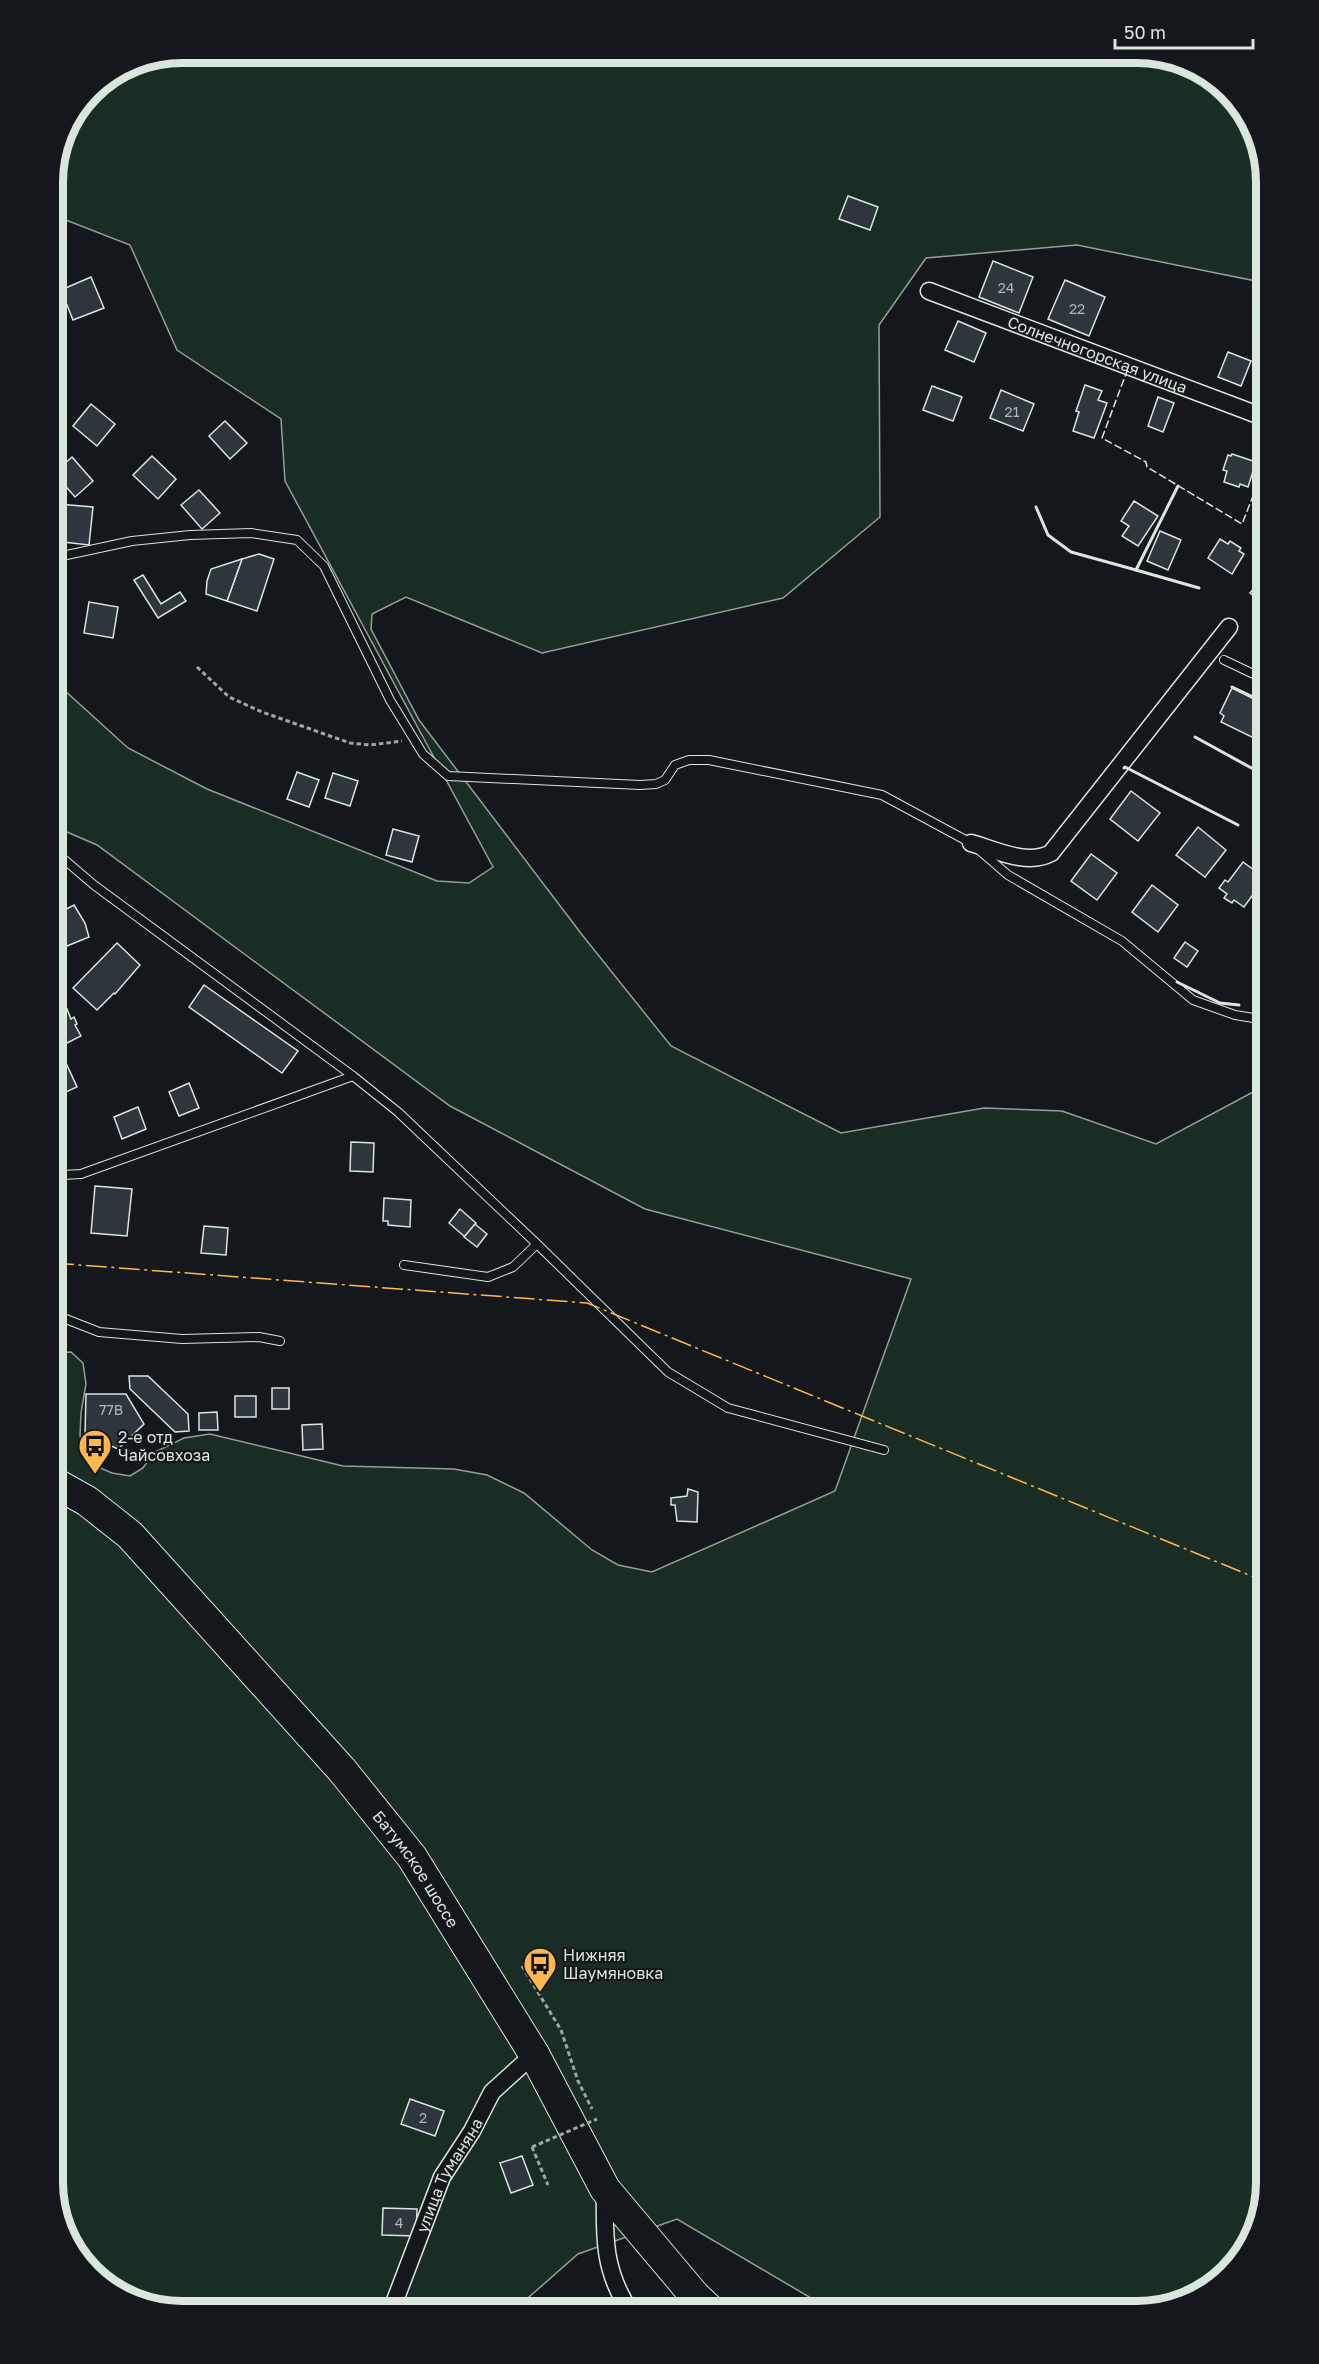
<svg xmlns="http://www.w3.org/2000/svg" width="1319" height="2364" font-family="'Golos Text',sans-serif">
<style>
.green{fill:#1a2d24;stroke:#939e99;stroke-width:1.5}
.building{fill:#2c363c;stroke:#d8e6dc;stroke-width:1.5}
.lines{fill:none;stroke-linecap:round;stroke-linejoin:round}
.lane-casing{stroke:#d8e6dc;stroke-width:10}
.street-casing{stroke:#d8e6dc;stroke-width:19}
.highway-casing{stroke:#d8e6dc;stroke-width:32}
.path{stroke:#9da8a2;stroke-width:3;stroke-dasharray:4.5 3;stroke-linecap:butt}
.lane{stroke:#14181c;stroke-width:8}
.street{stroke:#14181c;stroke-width:16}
.highway{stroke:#14181c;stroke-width:30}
.path-bridge{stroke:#9da8a2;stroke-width:3;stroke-dasharray:4.5 3;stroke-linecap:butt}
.fence{stroke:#d8e6dc;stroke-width:1.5;stroke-dasharray:8 3;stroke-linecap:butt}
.wall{stroke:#d8e6dc;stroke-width:3}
.power{stroke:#ffb74d;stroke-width:1.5;stroke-dasharray:21 4.5 3 4.5;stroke-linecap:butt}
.labels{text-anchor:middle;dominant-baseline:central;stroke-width:4.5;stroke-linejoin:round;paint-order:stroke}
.number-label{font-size:14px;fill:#adbab4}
.street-label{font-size:16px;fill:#d8e6dc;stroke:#14181c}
.poi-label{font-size:16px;fill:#d8e6dc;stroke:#14181c;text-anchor:start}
.rim{fill:none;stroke:#d8e6dc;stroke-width:8}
</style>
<rect width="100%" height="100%" fill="#14181c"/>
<!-- green -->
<path class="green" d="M182,53H1146L1209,75L1256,132L1266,182V283L1077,245L926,258L879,325L880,517L783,598L542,653L406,597L372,614L371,629L419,720L583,936L671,1046L841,1133L984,1108L1062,1111L1156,1144L1266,1085V2182L1244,2254L1187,2301L1137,2311H833L677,2219L578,2254L513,2311H349L331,2306L289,2311H174L110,2289L63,2232L53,2182V1353L71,1352L83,1363L86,1384L81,1413L80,1436L93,1465L112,1473L130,1476L143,1468L153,1453L184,1438L210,1434L343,1466L454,1469L487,1475L524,1493L592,1550L618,1565L652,1572L835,1491L911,1279L645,1209L450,1106L97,845L53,826V680L128,748L207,789L437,881L469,883L493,867L285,481L281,419L177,350L130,245L53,215V174L63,132L91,90L133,62Z"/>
<!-- building -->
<g class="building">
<path d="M848,196L878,207L870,230L839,219Z"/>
<path d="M993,261L1033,277L1019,313L979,297Z"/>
<path d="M91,277L104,308L73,320L61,290Z"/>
<path d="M1065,280L1105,297L1089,336L1048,319Z"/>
<path d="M958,321L986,333L974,362L945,350Z"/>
<path d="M1228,352L1251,361L1241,386L1218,377Z"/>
<path d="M1085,385L1102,391L1098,400L1107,403L1094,438L1073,431L1079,412L1076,411Z"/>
<path d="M932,386L962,397L953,421L923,410Z"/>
<path d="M1001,390L1034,404L1023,431L990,418Z"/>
<path d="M1158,397L1174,403L1163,432L1148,426Z"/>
<path d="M91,404L115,424L97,446L73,426Z"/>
<path d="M225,421L247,443L230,459L209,436Z"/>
<path d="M1232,454L1256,462L1248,487L1240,484L1239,487L1224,482L1227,471L1223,470L1228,455L1231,456Z"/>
<path d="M152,456L176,479L158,499L133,475Z"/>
<path d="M72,457L93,481L75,497L54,473Z"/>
<path d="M199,490L220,513L202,529L181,505Z"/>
<path d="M1134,501L1158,516L1138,546L1122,536L1129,526L1121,521Z"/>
<path d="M58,504L93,507L89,545L54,541Z"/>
<path d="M1160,531L1181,540L1168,570L1147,561Z"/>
<path d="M1220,539L1228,544L1230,541L1241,548L1239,551L1244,554L1232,574L1208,558Z"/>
<path d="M259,554L274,559L257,611L227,601L242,559Z"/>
<path d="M242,559L227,601L206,594L207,581L211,569Z"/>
<path d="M143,575L161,604L180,592L186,601L158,618L134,580Z"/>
<path d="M1261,580L1266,584V598L1262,603L1250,593Z"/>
<path d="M89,602L118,607L113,638L84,633Z"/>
<path d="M1266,634V664L1264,667L1253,661Z"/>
<path d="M1232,688L1266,705V724L1258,740L1221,722L1224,716L1220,713Z"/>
<path d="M297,772L319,780L309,807L287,799Z"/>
<path d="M333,773L358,781L350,806L325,798Z"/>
<path d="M1131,791L1160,813L1138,841L1110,819Z"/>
<path d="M1198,827L1226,850L1205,877L1176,855Z"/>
<path d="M393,829L419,836L412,862L386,855Z"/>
<path d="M1091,854L1117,873L1097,900L1071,881Z"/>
<path d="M1243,862L1265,878L1244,907L1234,900L1232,903L1224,898L1227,894L1219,888L1225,880L1228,882Z"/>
<path d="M1152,885L1178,905L1158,932L1132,912Z"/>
<path d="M74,905L85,923L89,937L67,946L53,916Z"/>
<path d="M1185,942L1198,951L1187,967L1174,958Z"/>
<path d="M117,943L140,965L115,994L114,993L97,1010L73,988Z"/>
<path d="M204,985L298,1051L282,1073L189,1007Z"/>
<path d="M60,1008L61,1012L67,1009L71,1019L74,1017L77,1024L75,1025L81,1036L53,1050V1012Z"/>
<path d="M66,1063L77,1087L55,1097L53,1090V1069Z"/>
<path d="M189,1083L199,1108L179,1116L169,1092Z"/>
<path d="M138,1107L146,1129L122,1139L114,1117Z"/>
<path d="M54,1115L65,1139L53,1145V1116Z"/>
<path d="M351,1142L374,1143L373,1172L350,1171Z"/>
<path d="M95,1186L132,1189L127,1236L91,1233Z"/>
<path d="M384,1198L411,1200L410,1227L388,1225V1221H383Z"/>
<path d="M460,1209L476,1223L465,1237L449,1223Z"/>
<path d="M475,1224L487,1234L477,1247L464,1237Z"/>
<path d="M204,1226L228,1228L226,1255L201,1253Z"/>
<path d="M129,1376H148L188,1414L189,1431L175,1432L130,1389Z"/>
<rect x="272" y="1388" width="17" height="21"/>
<path d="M86,1394H126L144,1424L118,1449L85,1434Z"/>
<rect x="235" y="1396" width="21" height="21"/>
<path d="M217,1412L218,1430H199V1413Z"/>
<path d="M322,1424L323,1449L303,1450L302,1425Z"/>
<path d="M688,1489L698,1492L697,1522L677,1521L675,1505H671V1498L687,1496Z"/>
<path d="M410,2099L444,2111L435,2136L401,2124Z"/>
<path d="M522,2156L533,2185L511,2193L500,2163Z"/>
<path d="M383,2208L417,2209L416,2236L382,2235Z"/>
</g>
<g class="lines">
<!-- lane casing -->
<g class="lane-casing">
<g id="lane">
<path d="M1266,529L1258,518L1266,485"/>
<path d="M53,556H62L132,541L190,535L251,533L297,540L324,566L390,700L423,754L448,776L640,785L656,784L665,780L675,765L689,760H709L882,795L971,843L1008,875L1122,941L1193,1000L1235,1015L1266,1020"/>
<path d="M1224,660L1266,680"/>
<path d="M53,850L94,885L353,1076L398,1112L537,1244L668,1372L728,1408L884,1450"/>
<path d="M53,1172L62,1175L81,1174L353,1076"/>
<path d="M404,1265L488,1277L513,1267L537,1244"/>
<path d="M53,1314L99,1332L182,1339L259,1337L280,1341"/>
</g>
</g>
<!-- street casing -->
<g class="street-casing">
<g id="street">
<path id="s1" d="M929,291L1266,418"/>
<path d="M971,843C996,850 1027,866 1051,853L1229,627"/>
<path d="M605,2192C604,2238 604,2272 630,2311"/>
<path id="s2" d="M391,2311L442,2177L472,2131L492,2092L534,2054"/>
</g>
</g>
<!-- highway casing -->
<g class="highway-casing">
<g id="highway">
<path id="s3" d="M53,1482L87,1501L130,1535L342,1770L412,1857L534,2054L605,2189L695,2296L711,2311"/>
</g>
</g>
<!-- path -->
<g class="path">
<path d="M197,667L229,697L262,712L350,743L370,745L402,741"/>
<path d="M522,1966L561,2030L578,2081L592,2109"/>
<path d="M532,2147L548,2185"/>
</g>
<!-- lane -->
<use href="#lane" class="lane"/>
<!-- street -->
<use href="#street" class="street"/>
<!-- highway -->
<use href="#highway" class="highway"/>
<!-- path-bridge -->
<path class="path-bridge" d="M532,2147L597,2119"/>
<!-- fence -->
<g class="fence">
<path d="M1129,372L1127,371L1102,438L1146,462L1147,467L1242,524L1266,463"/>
<path d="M1252,421L1266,427"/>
</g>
<!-- wall -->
<g class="wall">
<path d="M1178,486L1136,570L1199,588"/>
<path d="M1036,507L1048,535L1071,552L1136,570"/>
<path d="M1232,687L1266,703"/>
<path d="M1195,737L1266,776"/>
<path d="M1124,768L1125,767L1238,825"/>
<path d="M1177,982L1220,1003L1239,1005"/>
</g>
<!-- power -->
<path class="power" d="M53,1263L587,1303L1266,1582"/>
</g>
<!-- icons -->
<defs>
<g id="bus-pin" transform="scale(1.725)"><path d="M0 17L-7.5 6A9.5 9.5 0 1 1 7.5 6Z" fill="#ffb74d" stroke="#14181c"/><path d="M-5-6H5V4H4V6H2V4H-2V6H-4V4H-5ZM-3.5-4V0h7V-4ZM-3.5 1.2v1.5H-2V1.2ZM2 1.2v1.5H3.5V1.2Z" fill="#111"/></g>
</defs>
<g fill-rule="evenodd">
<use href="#bus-pin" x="95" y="1446"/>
<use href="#bus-pin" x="540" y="1964"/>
</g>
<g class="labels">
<!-- number labels -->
<g class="number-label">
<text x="1006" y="287">24</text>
<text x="1077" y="308">22</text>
<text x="1012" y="411">21</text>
<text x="111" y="1409">77В</text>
<text x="423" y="2117">2</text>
<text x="399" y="2222">4</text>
</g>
<!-- street labels -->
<g class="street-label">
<text stroke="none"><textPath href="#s1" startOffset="180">Солнечногорская улица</textPath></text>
<text stroke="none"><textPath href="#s3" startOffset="534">Батумское шоссе</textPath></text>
<text stroke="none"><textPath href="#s2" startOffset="148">улица Туманяна</textPath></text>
</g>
<!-- poi labels -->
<g class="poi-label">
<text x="118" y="1437">2-е отд<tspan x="118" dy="18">Чайсовхоза</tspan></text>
<text x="563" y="1955">Нижняя<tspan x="563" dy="18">Шаумяновка</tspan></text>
</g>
</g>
<!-- crop -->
<path d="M0 0H1319V2364H0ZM182 63H1137A119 119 0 0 1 1256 182V2182A119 119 0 0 1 1137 2301H182A119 119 0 0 1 63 2182V182A119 119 0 0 1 182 63Z" fill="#14181c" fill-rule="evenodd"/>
<path class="rim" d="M182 63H1137A119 119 0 0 1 1256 182V2182A119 119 0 0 1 1137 2301H182A119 119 0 0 1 63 2182V182A119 119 0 0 1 182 63Z"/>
<!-- scale -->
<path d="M1115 39v9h138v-9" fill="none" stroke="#d8e6dc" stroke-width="3"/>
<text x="1124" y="39" font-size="18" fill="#d8e6dc" stroke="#14181c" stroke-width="4.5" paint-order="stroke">50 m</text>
</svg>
